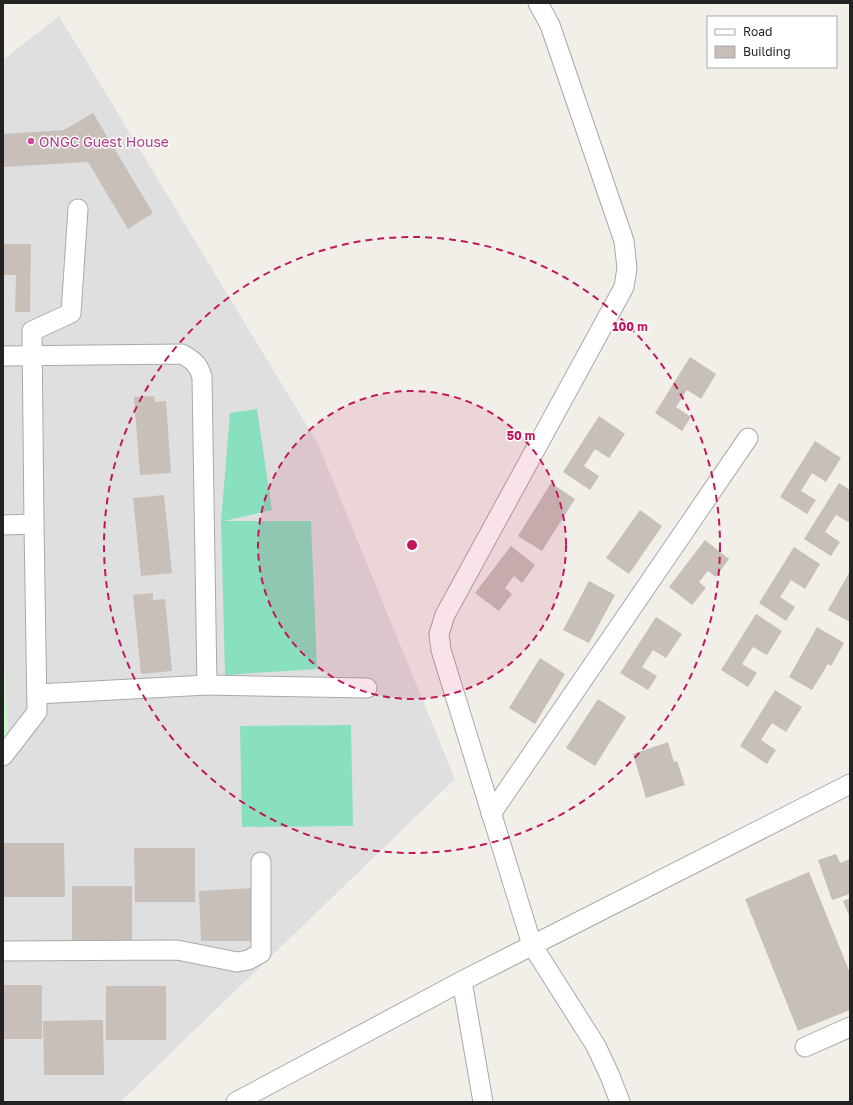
<svg xmlns="http://www.w3.org/2000/svg" width="853" height="1105" font-family="'Golos Text',sans-serif">
<style>
.residential{fill:#e0dfdf}
.park{fill:#c8facc}
.pitch{fill:#88e0be}
.building{fill:#c7bfb8}
.lines{fill:none;stroke-linecap:round;stroke-linejoin:round}
.street-casing{stroke:#a9a9a9;stroke-width:21}
.street{stroke:#fff;stroke-width:19}
.ring{fill:none;stroke:#c2185b;stroke-width:2;stroke-dasharray:7 5}
.hotel-dot{fill:#d1479c;stroke:#fff;stroke-width:1.5}
.labels{text-anchor:middle;dominant-baseline:central;stroke-width:3;stroke-linejoin:round;paint-order:stroke}
.hotel-label{font-size:14px;fill:#b23c85;stroke:#fff;text-anchor:start}
.centre{fill:#c2185b;stroke:#fff;stroke-width:2}
.ring-label{font-size:12px;text-anchor:middle;font-weight:bold;fill:#c2185b;stroke:#fff;stroke-width:3;stroke-linejoin:round;paint-order:stroke}
</style>
<rect width="100%" height="100%" fill="#f2efe9"/>
<!-- residential -->
<path class="residential" d="M59,16L318,444L455,779L120,1102H3V60Z"/>
<!-- park -->
<path class="park" d="M3,648L8,731L3,738Z"/>
<!-- pitch -->
<g class="pitch">
<path d="M257,409L272,510L224,521H311L317,669L225,675L221,522L230,413Z"/>
<path d="M351,725L353,826L242,827L240,726Z"/>
</g>
<!-- building -->
<g class="building">
<path d="M93,113L153,213L128,229L88,162L3,167V134L64,130Z"/>
<path d="M3,244H31L30,312H15L16,275H3Z"/>
<path d="M690,357L716,374L701,399L687,390L676,407L691,417L682,431L655,413Z"/>
<path d="M154,396L155,402L166,401L171,473L140,475L134,397Z"/>
<path d="M599,416L625,434L609,458L595,449L584,466L599,476L590,490L563,472Z"/>
<path d="M815,441L841,458L826,482L812,473L801,491L816,500L807,514L780,497Z"/>
<path d="M551,483L575,499L542,551L518,536Z"/>
<path d="M839,483L850,490V523L836,515L825,532L840,542L831,556L804,539Z"/>
<path d="M164,495L172,573L141,576L133,498Z"/>
<path d="M640,510L662,526L629,574L606,558Z"/>
<path d="M705,540L729,559L716,577L708,571L699,582L706,588L692,605L669,587Z"/>
<path d="M511,546L535,565L522,583L514,576L505,588L512,594L499,611L475,593Z"/>
<path d="M794,547L820,564L805,589L791,580L780,597L795,607L786,621L759,603Z"/>
<path d="M850,571V622L828,610Z"/>
<path d="M589,581L615,595L589,643L563,630Z"/>
<path d="M153,593V600L165,599L172,671L141,674L133,595Z"/>
<path d="M756,614L782,631L767,655L753,647L742,664L757,673L748,687L721,670Z"/>
<path d="M656,617L682,634L666,658L653,650L642,667L657,676L648,690L620,673Z"/>
<path d="M817,627L844,643L831,666L828,664L812,690L789,677Z"/>
<path d="M540,658L565,674L535,724L509,708Z"/>
<path d="M775,690L802,707L786,732L772,723L761,740L776,750L767,764L740,746Z"/>
<path d="M598,699L626,717L595,766L566,748Z"/>
<path d="M668,742L674,762L677,761L685,785L646,798L633,754Z"/>
<path d="M4,843H64L65,897H4Z"/>
<path d="M134,848H195V902H135Z"/>
<path d="M836,854L840,863L850,859V894L832,900L818,860Z"/>
<path d="M809,872L850,973V1010L798,1031L745,899Z"/>
<path d="M72,886H132V940L72,941Z"/>
<path d="M255,888L256,941H201L199,891Z"/>
<path d="M850,898V918L843,901Z"/>
<rect x="3" y="985" width="39" height="54"/>
<rect x="106" y="986" width="60" height="54"/>
<path d="M103,1020L104,1075H44L43,1021Z"/>
</g>
<g class="lines">
<!-- street casing -->
<g class="street-casing">
<g id="street">
<path d="M538,3L550,25L624,241L627,268L624,287L445,615L439,634L441,650L532,945L596,1046L610,1076L620,1102"/>
<path d="M3,356L182,354C193,360 199,365 202,377L207,685L37,694"/>
<path d="M3,525L34,524"/>
<path d="M207,685L367,688"/>
<path d="M3,756L37,712L34,524L32,331L71,313L78,209"/>
<path d="M491,814L748,438"/>
<path d="M3,951L177,950L237,962L248,960L261,953V862"/>
<path d="M462,981L483,1102"/>
<path d="M805,1047L850,1027"/>
<path d="M236,1102L462,981L850,784"/>
</g>
</g>
<!-- street -->
<use href="#street" class="street"/>
</g>
<!-- distance rings -->
<circle cx="412" cy="545" r="154" fill="#c2185b" fill-opacity=".12"/>
<g class="ring">
<circle cx="412" cy="545" r="154"/>
<circle cx="412" cy="545" r="308"/>
</g>
<!-- markers -->
<circle class="hotel-dot" cx="31" cy="141" r="4"/>
<g class="labels">
<!-- hotel labels -->
<g class="hotel-label">
<text x="39" y="141">ONGC Guest House</text>
</g>
</g>
<circle cx="412" cy="545" r="6" class="centre"/>
<g class="ring-label">
<text x="630" y="331">100 m</text>
<text x="521" y="440">50 m</text>
</g>
<!-- border -->
<rect width="853" height="1105" fill="none" stroke="#222222" stroke-width="8"/>
<!-- legend -->
<rect x="707" y="16" width="130" height="52" fill="#ffffff" stroke="#a7a7a7"/>
<rect x="715" y="29" width="20" height="6" fill="#ffffff" stroke="#a7a7a7"/>
<text x="743" y="36" font-size="12" fill="#222222">Road</text>
<rect x="715" y="46" width="20" height="12" fill="#c7bfb8" stroke="#a7a7a7"/>
<text x="743" y="56" font-size="12" fill="#222222">Building</text>
</svg>
